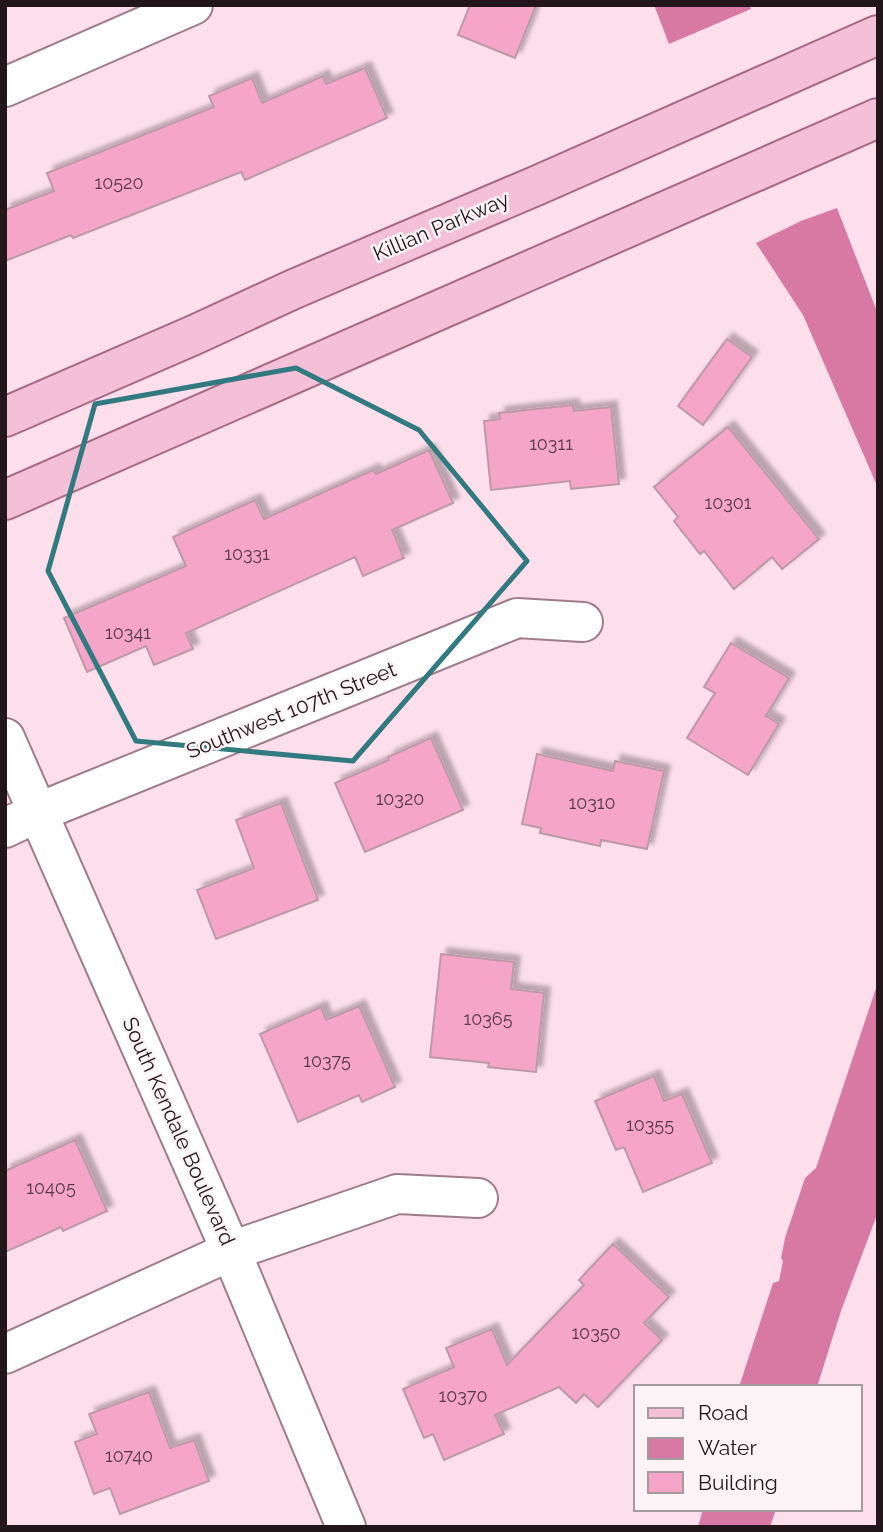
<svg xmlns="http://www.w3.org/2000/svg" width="883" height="1532" font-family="Raleway,sans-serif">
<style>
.water{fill:#d879a4}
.building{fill:#f5a6c8;stroke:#bd99a8;stroke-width:2;filter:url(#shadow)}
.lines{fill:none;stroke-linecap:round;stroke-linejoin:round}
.minor-casing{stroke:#9e7c8a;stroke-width:42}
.major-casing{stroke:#a66984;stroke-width:42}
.minor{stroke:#fff;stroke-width:38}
.major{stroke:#f4c0d7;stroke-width:38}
.marked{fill:none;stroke:#317a80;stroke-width:5;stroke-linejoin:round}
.labels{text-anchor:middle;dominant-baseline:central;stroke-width:5;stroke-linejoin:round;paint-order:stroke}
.number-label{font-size:18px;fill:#583a46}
.street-label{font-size:21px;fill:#23161b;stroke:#fbf3f6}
</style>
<defs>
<filter id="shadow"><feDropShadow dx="6" dy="-6" stdDeviation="2" flood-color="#0004"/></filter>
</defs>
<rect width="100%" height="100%" fill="#fddfeb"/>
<!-- water -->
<g class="water">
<path d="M654,5H749L751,9L669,44Z"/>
<path d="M837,208L878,314V488L803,315L756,243L801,221Z"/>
<path d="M878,982V1212L841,1311L817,1387H739L773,1283L779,1281L783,1261L781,1258L785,1238L805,1178L816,1168Z"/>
<path d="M703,1509H776L770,1527H698Z"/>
</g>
<!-- building -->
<g class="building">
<path d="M470,5H536L515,58L458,35Z"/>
<path d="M365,68L387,118L245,180L241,172L73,238L71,235L5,261V210L54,191L47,173L214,107L209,96L252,78L262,103L323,76L326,84Z"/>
<path d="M727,339L752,357L703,425L678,406Z"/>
<path d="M573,405L574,411L611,407L619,484L571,489L570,481L491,490L484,421L500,419L499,413Z"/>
<path d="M728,427L819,539L782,569L772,557L734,589L704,551L700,554L674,521L678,517L654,487Z"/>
<path d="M429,450L453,503L392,530L404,558L363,576L355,557L186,633L193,649L154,665L146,646L87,672L64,618L186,566L173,537L255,500L264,519L373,470L376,474Z"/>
<path d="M731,643L789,678L766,716L779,724L748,775L687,738L715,693L704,687Z"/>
<path d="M431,738L463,810L365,852L335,783L389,760L388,757Z"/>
<path d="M537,754L613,771L615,761L664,771L647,849L601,840L600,846L540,833L541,828L522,824Z"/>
<path d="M281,803L318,900L216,939L197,890L254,868L236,820Z"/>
<path d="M441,954L514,962L511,989L544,993L536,1072L488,1067L489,1063L430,1057Z"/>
<path d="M359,1006L395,1087L362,1102L359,1095L298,1122L260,1034L321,1007L326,1020Z"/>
<path d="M654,1076L664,1101L682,1094L712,1163L643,1192L624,1147L616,1150L595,1101Z"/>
<path d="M75,1140L107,1211L63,1231L61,1227L5,1252V1171Z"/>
<path d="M613,1244L669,1297L644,1323L662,1340L598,1407L584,1394L576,1403L559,1387L495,1415L504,1434L444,1460L433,1434L424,1438L403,1389L454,1367L446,1348L492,1329L507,1365L584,1285L579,1280Z"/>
<path d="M149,1392L170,1448L194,1440L209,1481L120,1514L110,1488L94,1494L75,1442L97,1434L89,1414Z"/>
</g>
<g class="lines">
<!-- minor casing -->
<g class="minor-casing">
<g id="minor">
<path d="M5,87L193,5"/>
<path d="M5,738L231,1251L346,1527"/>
<path d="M5,828L39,812L517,618L583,622"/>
<path d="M5,1354L231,1251L397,1194L478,1198"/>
</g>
</g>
<!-- major casing -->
<g class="major-casing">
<g id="major">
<path d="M5,417L194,335L294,289L538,185L878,35"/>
<path d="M5,500L878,118"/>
</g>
</g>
<!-- minor -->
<use href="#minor" class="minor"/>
<!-- major -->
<use href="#major" class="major"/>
</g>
<!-- marked area -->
<path class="marked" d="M296,368L419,430L527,561L353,761L136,741L48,571L95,404Z"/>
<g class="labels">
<!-- number labels -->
<g class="number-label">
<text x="119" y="182">10520</text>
<text x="551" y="443">10311</text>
<text x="728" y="502">10301</text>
<text x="247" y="553">10331</text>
<text x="128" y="632">10341</text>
<text x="400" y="798">10320</text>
<text x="592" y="802">10310</text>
<text x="488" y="1018">10365</text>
<text x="327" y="1060">10375</text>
<text x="650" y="1124">10355</text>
<text x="51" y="1187">10405</text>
<text x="596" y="1332">10350</text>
<text x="463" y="1395">10370</text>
<text x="129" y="1455">10740</text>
</g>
<!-- street labels -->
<g class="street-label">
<text transform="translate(441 226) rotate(-23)">Killian Parkway</text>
<text transform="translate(291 710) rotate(-22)">Southwest 107th Street</text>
<text transform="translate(179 1131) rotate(66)">South Kendale Boulevard</text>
</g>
</g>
<!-- border -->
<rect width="883" height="1532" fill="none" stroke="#23161b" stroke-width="14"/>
<!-- legend -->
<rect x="634" y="1385" width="228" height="126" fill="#fbf3f6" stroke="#a59b9e" stroke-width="2"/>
<rect x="648" y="1408" width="35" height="10" fill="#f4c0d7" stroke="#a59b9e" stroke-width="2"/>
<text x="698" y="1420" font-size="21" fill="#23161b">Road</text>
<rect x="648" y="1438" width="35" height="21" fill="#d879a4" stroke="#a59b9e" stroke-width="2"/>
<text x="698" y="1455" font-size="21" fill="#23161b">Water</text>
<rect x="648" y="1472" width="35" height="21" fill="#f5a6c8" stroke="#a59b9e" stroke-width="2"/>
<text x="698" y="1490" font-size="21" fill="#23161b">Building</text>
</svg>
